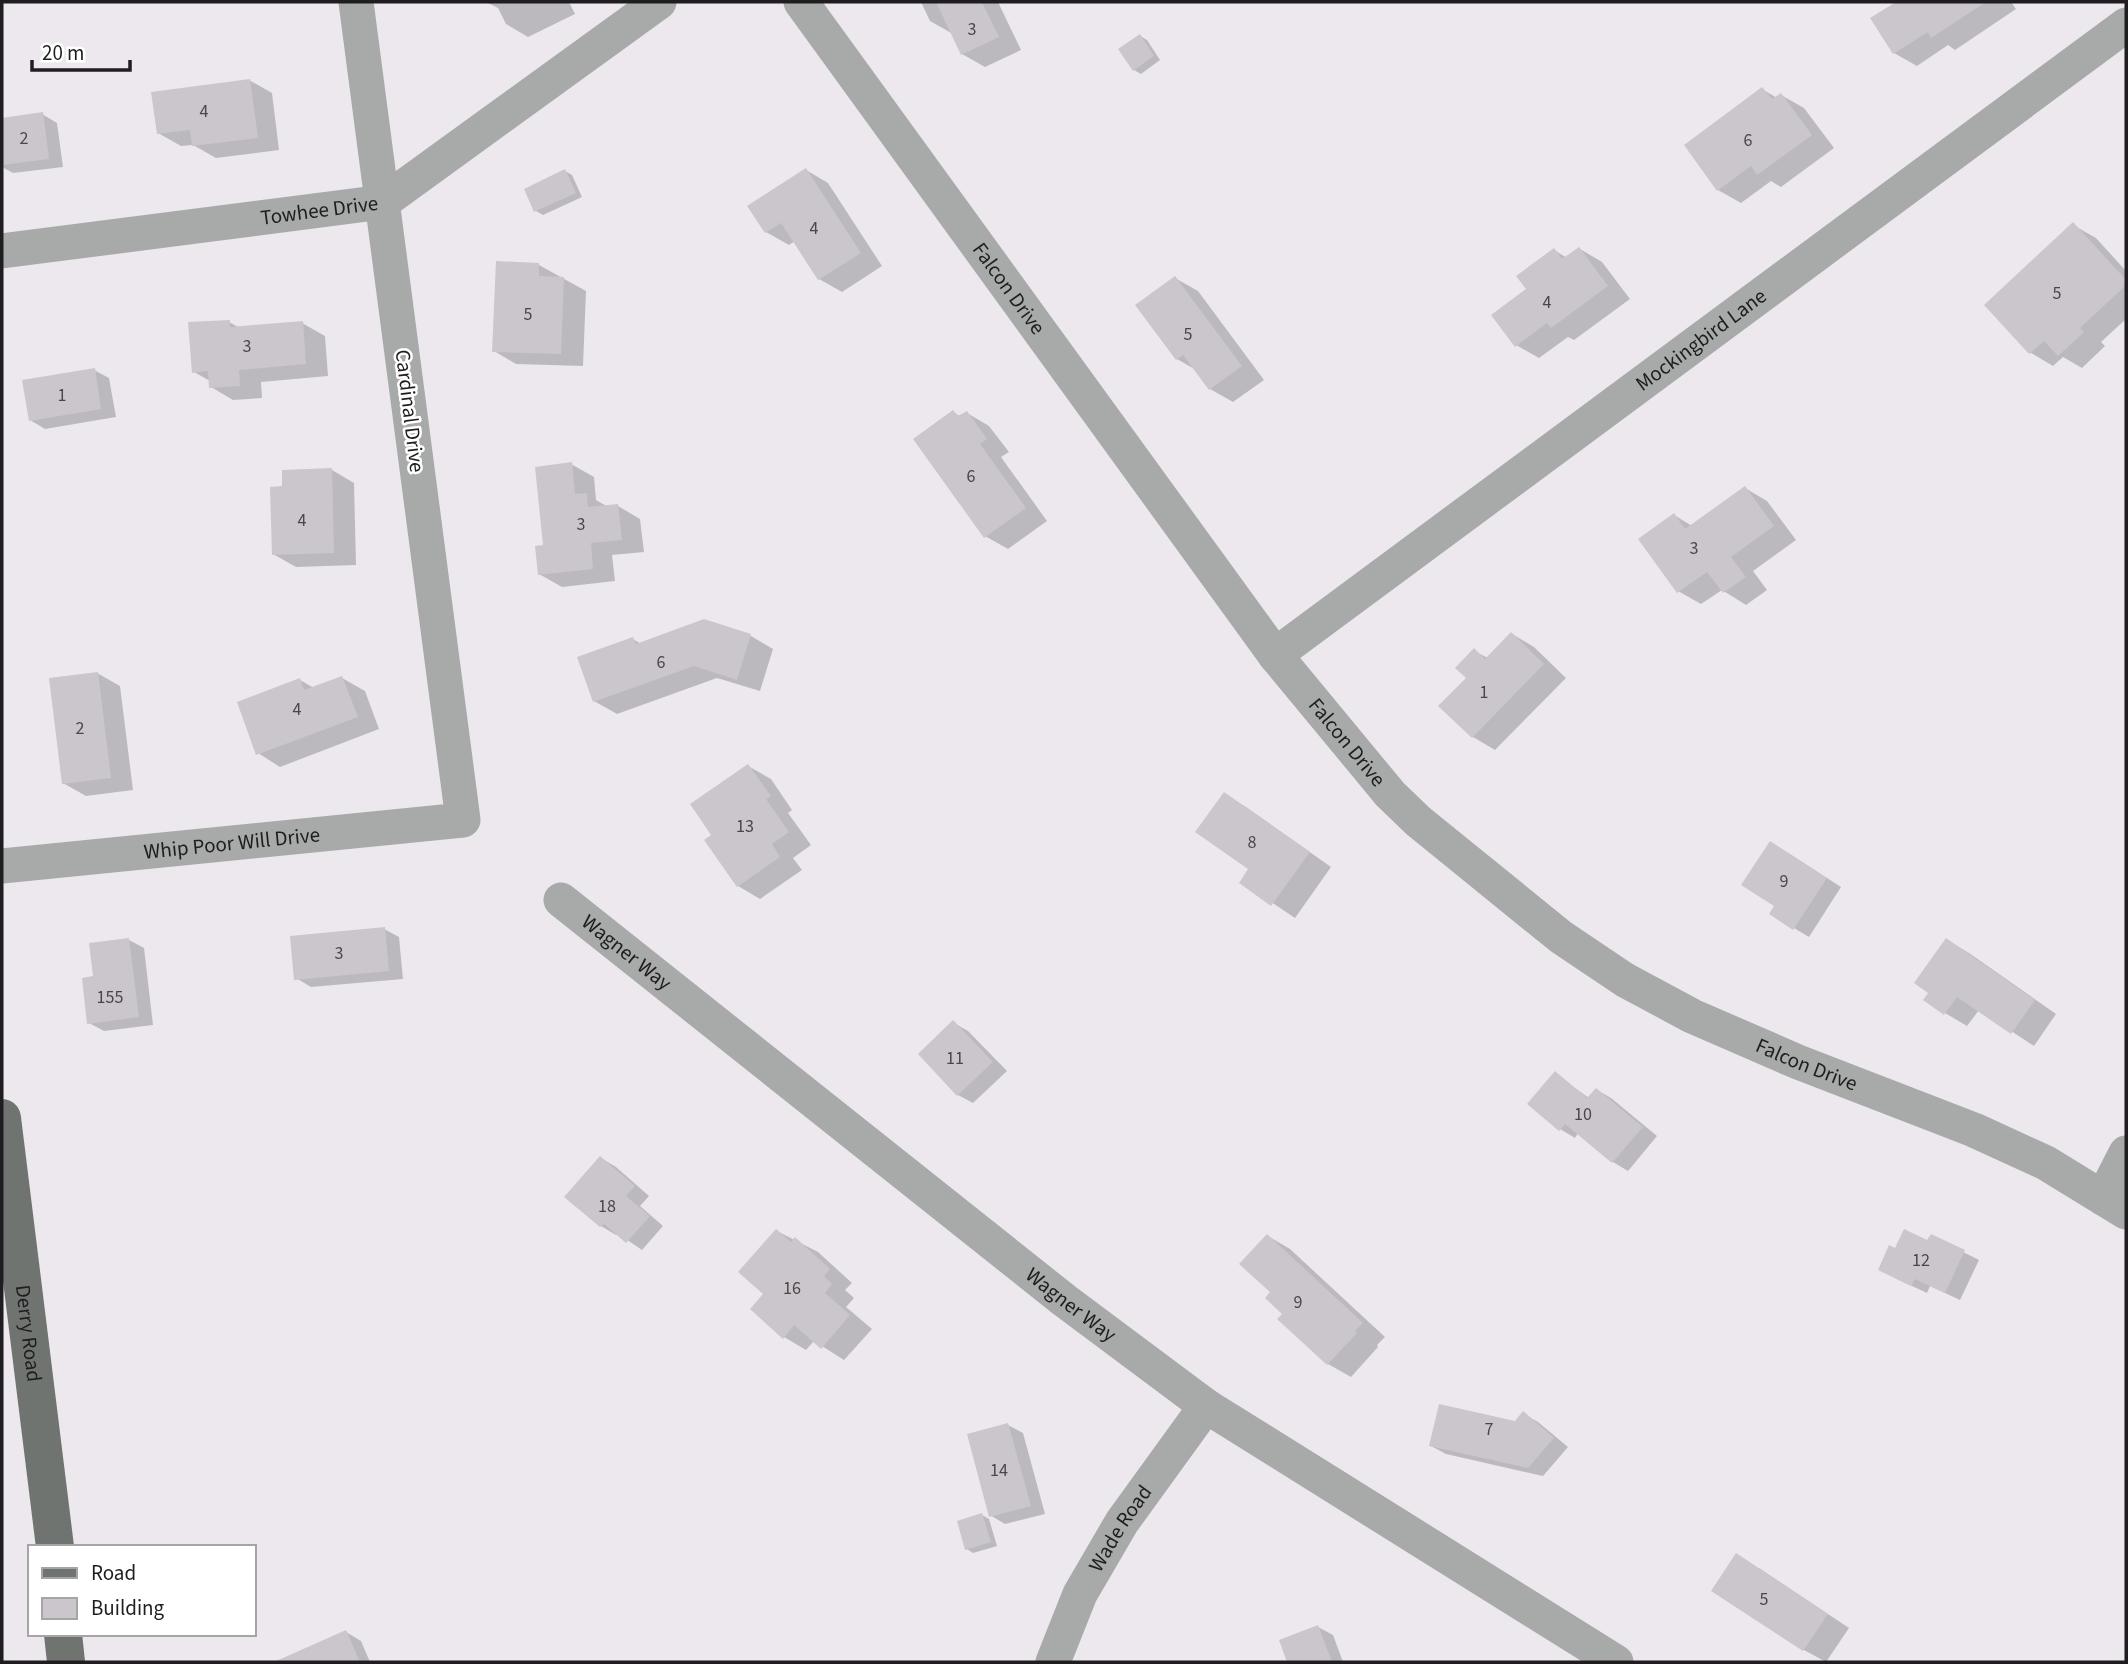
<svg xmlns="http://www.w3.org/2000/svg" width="2128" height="1664" font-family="'Source Sans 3',sans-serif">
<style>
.shadow{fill:#0003}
.building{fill:#cac6cb}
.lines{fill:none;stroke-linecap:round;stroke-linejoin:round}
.minor{stroke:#a7aaa8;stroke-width:35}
.primary{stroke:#707471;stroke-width:38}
.labels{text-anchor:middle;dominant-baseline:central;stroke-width:5;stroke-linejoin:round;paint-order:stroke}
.number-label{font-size:18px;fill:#4a474a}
.street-label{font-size:21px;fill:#1f1d1f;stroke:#fff}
</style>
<rect width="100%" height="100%" fill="#ece8ee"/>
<!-- shadow -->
<g class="shadow">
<path d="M486,2H569L575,14L528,37L506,24L498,8Z"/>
<path d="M921,2H998L1021,50L985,67L962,54L953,34L930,21Z"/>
<path d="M1900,2H2011L2016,9L1955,50L1948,45L1917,66L1894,53L1873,19Z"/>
<path d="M1140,36L1147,40L1160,60L1141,74L1134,70Z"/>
<path d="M249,80L272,93L279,150L216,158L193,145L181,146L158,133Z"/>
<path d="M1762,89L1777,98L1781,95L1804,108L1834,148L1781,187L1771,181L1741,203L1718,190Z"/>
<path d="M42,114L57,123L63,167L13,173L2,167V119Z"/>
<path d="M806,170L828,183L882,266L842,292L819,279L795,241L789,245L766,232Z"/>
<path d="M565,171L572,175L582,197L543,215L536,211Z"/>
<path d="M2073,225L2096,238L2126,271V319L2101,342L2105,346L2082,368L2063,357L2053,366L2031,353L1986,305Z"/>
<path d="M1580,249L1602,262L1630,299L1574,340L1568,337L1539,358L1516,345L1529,290L1554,250L1567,258Z"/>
<path d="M539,265L586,291L583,366L516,364L494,351Z"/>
<path d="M1175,278L1198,291L1264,380L1233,402L1210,389L1196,370L1177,359Z"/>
<path d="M229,322L240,328L302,323L325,336L328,376L261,382L262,398L233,400L211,387L210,381L194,372Z"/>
<path d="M94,370L109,378L116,417L45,429L30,420Z"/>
<path d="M953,412L961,417L967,413L989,426L1009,452L1001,457L1047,521L1008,549L985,536Z"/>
<path d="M571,464L594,477L596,500L608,507L618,506L640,519L644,552L612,555L615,581L562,587L539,574Z"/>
<path d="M332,470L354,483L356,565L296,567L273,554L284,488Z"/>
<path d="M1745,488L1767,501L1796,540L1753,571L1767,590L1746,605L1722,590L1701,604L1678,591L1674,515L1692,526Z"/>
<path d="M704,621L751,636L773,649L760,691L717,678L617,714L594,701L633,639L641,644Z"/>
<path d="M1512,634L1534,647L1566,678L1495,750L1473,737L1468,678L1474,651L1488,658Z"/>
<path d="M97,673L120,686L133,790L86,796L63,783Z"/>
<path d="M342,678L365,691L379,729L280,767L258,753L300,680L314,688Z"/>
<path d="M748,766L771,779L792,810L788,813L811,845L793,858L802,870L760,899L738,886L714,836Z"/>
<path d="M1224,794L1246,807L1331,867L1295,918L1241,882L1251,869Z"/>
<path d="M1785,851L1841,887L1809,937L1794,928L1776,906Z"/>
<path d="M384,929L399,937L403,979L311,987L296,978Z"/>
<path d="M129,940L144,948L153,1025L104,1031L89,1023Z"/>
<path d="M1947,940L1969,953L2056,1014L2034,1046L1979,1010L1967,1026L1945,1013Z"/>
<path d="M954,1023L968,1031L1007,1071L973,1103L958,1095Z"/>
<path d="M1555,1074L1589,1098L1597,1090L1611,1098L1657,1136L1628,1171L1613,1162L1578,1133L1575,1138L1560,1129Z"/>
<path d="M601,1158L616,1167L649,1196L640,1206L663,1226L642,1250L617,1233L616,1235L601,1226Z"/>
<path d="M777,1231L818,1252L852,1283L845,1290L854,1298L846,1307L872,1329L844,1360L814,1341L806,1350L784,1337L765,1294Z"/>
<path d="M1268,1236L1290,1249L1385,1337L1377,1345L1378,1347L1351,1377L1328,1364L1279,1319L1284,1313L1273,1292Z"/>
<path d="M1931,1236L1979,1260L1960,1300L1930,1286L1927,1293L1895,1278L1896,1250L1928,1242Z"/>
<path d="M1524,1414L1538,1422L1568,1447L1543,1476L1446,1454L1431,1446L1515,1423Z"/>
<path d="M1008,1425L1023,1433L1045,1514L1005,1524L990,1515Z"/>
<path d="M982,1515L989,1519L997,1546L973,1553L967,1549Z"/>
<path d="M1759,1568L1849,1628L1826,1662L1804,1650Z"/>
<path d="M1318,1627L1333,1635L1343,1662H1289L1281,1641Z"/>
<path d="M346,1632L361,1641L370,1662H309L304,1651Z"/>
</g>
<!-- building -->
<g class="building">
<path d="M936,2H982L999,37L961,55Z"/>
<path d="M1896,2H1986L1931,38L1928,32L1893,54L1870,18Z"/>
<path d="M1140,34L1154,56L1133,71L1118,49Z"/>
<path d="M250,79L258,138L192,146L190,130L157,134L151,92Z"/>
<path d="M1762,87L1772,99L1781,93L1812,135L1757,175L1751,166L1717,191L1684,145Z"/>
<path d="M43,112L49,159L2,165V118Z"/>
<path d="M806,168L861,253L818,280L781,223L765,233L747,206Z"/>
<path d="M565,169L576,193L534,212L524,189Z"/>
<path d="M2073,222L2126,280V285L2080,328L2084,332L2058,356L2044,341L2029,354L1984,305Z"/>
<path d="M1579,247L1608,286L1551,328L1547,323L1515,347L1491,315L1526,289L1516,276L1554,248L1562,259Z"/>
<path d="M496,261L539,263V276L564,277L561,354L492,352Z"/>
<path d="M1175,276L1242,366L1209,390L1183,355L1176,360L1135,305Z"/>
<path d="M230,320V327L303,321L306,364L239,370L240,386L209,388L208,371L192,373L188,322Z"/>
<path d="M95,368L101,409L29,421L22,380Z"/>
<path d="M953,410L958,416L967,411L987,439L980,444L1026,508L984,538L913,439Z"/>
<path d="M572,462L575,494L587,493L588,507L618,504L622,540L591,543L593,569L538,575L535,546L543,545L535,467Z"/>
<path d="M332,468L334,553L272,555L270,487L282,486V470Z"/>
<path d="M1745,486L1774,526L1731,557L1746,577L1723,593L1707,572L1677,593L1638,539L1674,513L1685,529Z"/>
<path d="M704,619L751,634L737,680L694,666L593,702L577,657L633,637L636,644Z"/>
<path d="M1511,632L1544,664L1472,738L1438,706L1466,678L1455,668L1474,648L1485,659Z"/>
<path d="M98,672L111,778L62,784L49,678Z"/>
<path d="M342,676L358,717L256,755L237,702L300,678L304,690Z"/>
<path d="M748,764L771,796L766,799L789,832L772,844L780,857L737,887L704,840L711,835L690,804Z"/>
<path d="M1224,792L1310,852L1271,906L1239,883L1248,869L1195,832Z"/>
<path d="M1770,841L1827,878L1793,930L1769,914L1774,906L1741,885Z"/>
<path d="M385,927L389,971L294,980L290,936Z"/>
<path d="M129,938L139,1017L87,1024L82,978L93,976L89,943Z"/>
<path d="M1946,938L2035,1000L2011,1034L1957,997L1944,1015L1923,1000L1928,993L1914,983Z"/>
<path d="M953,1020L993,1062L957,1096L918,1054Z"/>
<path d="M1555,1071L1587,1098L1596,1088L1643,1127L1612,1163L1565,1124L1559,1131L1527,1104Z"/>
<path d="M600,1156L635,1186L626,1196L650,1216L626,1243L604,1224L600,1227L564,1197Z"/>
<path d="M776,1229L791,1242L795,1237L830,1269L824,1276L832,1284L825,1293L850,1315L821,1349L794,1325L783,1339L750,1309L763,1294L738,1272Z"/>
<path d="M1904,1229L1927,1240L1931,1234L1965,1250L1945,1293L1915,1279L1911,1286L1878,1270L1889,1245L1895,1248Z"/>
<path d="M1267,1234L1363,1323L1355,1331L1357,1333L1327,1365L1277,1319L1282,1314L1265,1298L1270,1292L1239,1264Z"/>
<path d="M1439,1404L1515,1421L1523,1411L1554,1438L1528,1468L1429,1446Z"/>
<path d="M1008,1423L1031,1506L989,1517L967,1434Z"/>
<path d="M982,1513L991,1542L965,1550L957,1521Z"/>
<path d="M1736,1553L1828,1614L1803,1651L1711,1591Z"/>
<path d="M1318,1625L1332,1662H1287L1279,1640Z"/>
<path d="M346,1630L360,1662H274Z"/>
</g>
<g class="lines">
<!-- minor -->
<g class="minor">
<path id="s1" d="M801,2L1275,655L1390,794L1418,821L1561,937L1625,980L1692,1016L1798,1062L1974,1130L2046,1163L2126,1212"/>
<path id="s2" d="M2,251L383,202L659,2"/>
<path id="s3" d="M1275,655L2126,25"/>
<path id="s4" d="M2,866L463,820L356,2"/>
<path id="s5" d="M561,900L1064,1300L1206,1406L1616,1662"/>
<path d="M2103,1198L2126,1153"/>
<path id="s6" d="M1053,1662L1080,1594L1122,1522L1206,1406"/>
</g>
<!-- primary -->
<g class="primary">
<path id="s7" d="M2,1118L55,1547"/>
<path d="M63,1634L66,1662"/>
</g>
</g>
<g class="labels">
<!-- number labels -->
<g class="number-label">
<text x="972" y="29">3</text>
<text x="204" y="111">4</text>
<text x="24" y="138">2</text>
<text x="1748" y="140">6</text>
<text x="814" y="228">4</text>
<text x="2057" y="293">5</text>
<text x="1547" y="302">4</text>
<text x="528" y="314">5</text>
<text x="1188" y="334">5</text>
<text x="247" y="346">3</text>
<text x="62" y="395">1</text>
<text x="971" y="476">6</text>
<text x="302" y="520">4</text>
<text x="581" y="524">3</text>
<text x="1694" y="548">3</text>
<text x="661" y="662">6</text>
<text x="1484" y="692">1</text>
<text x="297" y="709">4</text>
<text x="80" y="728">2</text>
<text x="745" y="826">13</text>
<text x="1252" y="842">8</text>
<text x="1784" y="881">9</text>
<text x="339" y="953">3</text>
<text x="110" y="997">155</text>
<text x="955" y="1058">11</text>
<text x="1583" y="1114">10</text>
<text x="607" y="1206">18</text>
<text x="1921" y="1260">12</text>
<text x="792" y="1288">16</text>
<text x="1298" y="1302">9</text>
<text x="1489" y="1429">7</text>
<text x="999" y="1470">14</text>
<text x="1764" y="1599">5</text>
</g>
<!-- street labels -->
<g class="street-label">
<text stroke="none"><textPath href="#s2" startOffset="320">Towhee Drive</textPath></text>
<text stroke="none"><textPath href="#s1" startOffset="354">Falcon Drive</textPath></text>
<text stroke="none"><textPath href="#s3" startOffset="530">Mockingbird Lane</textPath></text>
<text transform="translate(410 411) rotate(83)">Cardinal Drive</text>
<text stroke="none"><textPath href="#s1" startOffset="920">Falcon Drive</textPath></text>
<text stroke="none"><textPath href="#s4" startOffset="231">Whip Poor Will Drive</textPath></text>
<text stroke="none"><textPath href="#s5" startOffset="84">Wagner Way</textPath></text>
<text stroke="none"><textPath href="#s1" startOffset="1488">Falcon Drive</textPath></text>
<text stroke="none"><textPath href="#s5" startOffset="651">Wagner Way</textPath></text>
<text stroke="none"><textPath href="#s7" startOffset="217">Derry Road</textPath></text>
<text stroke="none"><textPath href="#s6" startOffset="150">Wade Road</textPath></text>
</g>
</g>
<!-- border -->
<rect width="2128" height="1664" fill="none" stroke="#1f1d1f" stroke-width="7"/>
<!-- legend -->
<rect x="28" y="1545" width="228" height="91" fill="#ffffff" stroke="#a5a5a5" stroke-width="2"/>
<rect x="42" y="1568" width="35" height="10" fill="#707471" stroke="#a5a5a5" stroke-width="2"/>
<text x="91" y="1580" font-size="21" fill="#1f1d1f">Road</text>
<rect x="42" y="1598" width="35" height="21" fill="#cac6cb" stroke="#a5a5a5" stroke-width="2"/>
<text x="91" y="1615" font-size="21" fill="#1f1d1f">Building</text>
<!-- scale -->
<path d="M32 60v10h98v-10" fill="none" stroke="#1f1d1f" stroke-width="3.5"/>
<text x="42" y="60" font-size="21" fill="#1f1d1f" stroke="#ffffff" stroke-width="5" paint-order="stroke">20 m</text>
</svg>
